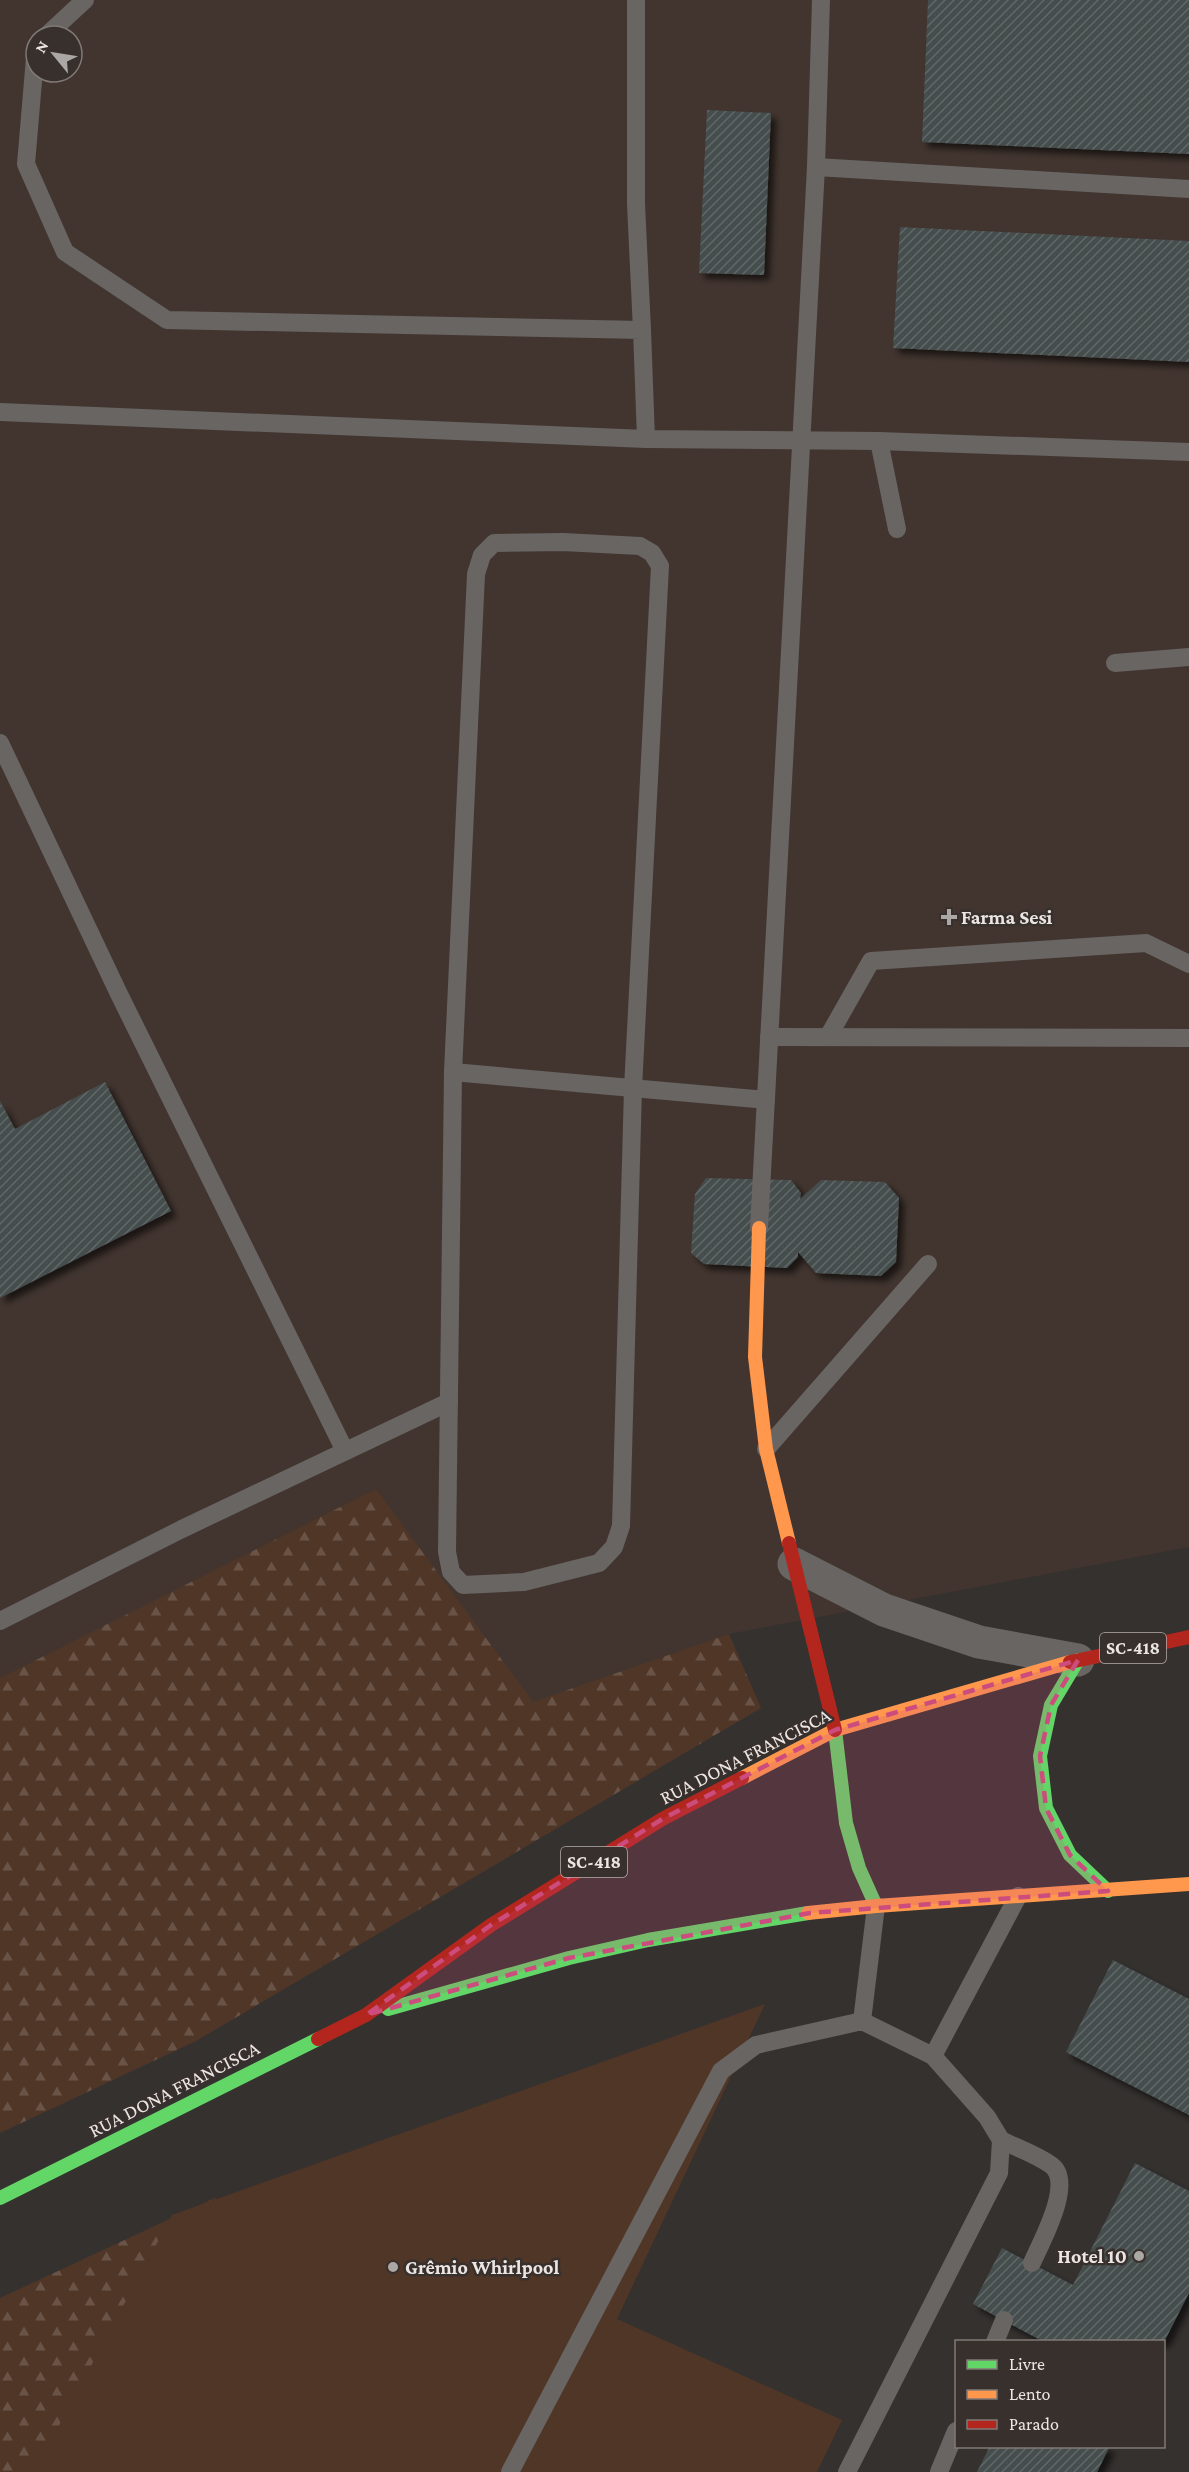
<svg xmlns="http://www.w3.org/2000/svg" width="1189" height="2472" font-family="'Crimson Pro',serif">
<style>
.built{fill:#42352f;fill-rule:evenodd}
.forest{fill:url(#forest-firs)}
.garden{fill:#503627}
.building{fill:url(#building-hatch);filter:url(#shadow)}
.lines{fill:none;stroke-linecap:round;stroke-linejoin:round}
.lane{stroke:#686563;stroke-width:18}
.street{stroke:#686563;stroke-width:33}
.fast{stroke:#63d668;stroke-width:14}
.slow{stroke:#ff974d;stroke-width:14}
.jam{stroke:#b3261e;stroke-width:14}
.marked{fill:#cc4c7d;fill-opacity:0.2;stroke:#cc4c7d;stroke-width:4.5;stroke-dasharray:12 8;stroke-linejoin:round}
.poi-dot{fill:#aba7a5;stroke:#38302c;stroke-width:2}
.labels{text-anchor:middle;dominant-baseline:central;stroke-width:5;stroke-linejoin:round;paint-order:stroke}
.shield{fill:#38302c;stroke:#b5afad;stroke-width:1.5}
.shield-label{font-size:18px;font-weight:bold;fill:#ebe6e4}
.poi-label{font-size:20px;font-weight:bold;fill:#ebe6e4;stroke:#38302c;text-anchor:start}
.street-label{font-size:20px;fill:#ebe6e4;stroke:#38302c}
</style>
<defs>
<pattern id="forest-firs" width="22" height="20" patternUnits="userSpaceOnUse" patternTransform="scale(1.5)"><rect width="22" height="20" fill="#503627"/><path d="M5 1l3.5 6h-7zM16 11l3.5 6h-7z" fill="#695346"/></pattern>
<pattern id="building-hatch" width="6" height="6" patternUnits="userSpaceOnUse" patternTransform="scale(1.5)"><rect width="6" height="6" fill="#454d4e"/><path d="M-1 1l2-2M0 6l6-6M5 7l2-2" fill="none" stroke="#606767"/></pattern>
<filter id="shadow"><feDropShadow dx="5.5" dy="5.5" stdDeviation="3" flood-color="#0009"/></filter>
</defs>
<rect width="100%" height="100%" fill="#35312f"/>
<!-- built -->
<path class="built" d="M0,0H1189V1547L729,1634L533,1703L376,1489L0,1678ZM36,36H72V72H36Z"/>
<!-- forest -->
<g class="forest">
<path d="M376,1489L533,1702L729,1634L761,1708L196,2041L0,2133V1678Z"/>
<path d="M217,2197L60,2472H0V2298Z"/>
</g>
<!-- garden -->
<path class="garden" d="M765,2004L617,2319L842,2420L817,2472H34L172,2215Z"/>
<!-- building -->
<g class="building">
<path d="M928,0H1189V154L922,142Z"/>
<path d="M707,110L771,113L764,275L699,273Z"/>
<path d="M900,227L1189,241V362L893,348Z"/>
<path d="M105,1082L171,1211L0,1298V1101L15,1129Z"/>
<path d="M706,1178L791,1180L801,1193L800,1199L821,1180L885,1182L899,1198L896,1262L881,1276L816,1273L798,1252V1257L787,1268L704,1264L691,1253L695,1194Z"/>
<path d="M1113,1960L1189,1999V2115L1066,2052Z"/>
<path d="M1135,2163L1189,2191V2293L1164,2342H1044L973,2304L1002,2248L1073,2285Z"/>
<path d="M990,2446H1110L1097,2472H977Z"/>
</g>
<g class="lines">
<!-- lane -->
<g class="lane">
<path d="M636,0V204L642,330"/>
<path d="M46,36L85,0"/>
<path d="M36,46L26,164L65,252L167,320L642,330L646,439"/>
<path d="M816,167L1189,189"/>
<path d="M0,412L646,439L879,441L1189,452"/>
<path d="M879,441L897,529"/>
<path d="M563,542L640,546L652,553L660,566L633,1088L621,1526L614,1547L599,1563L524,1582L463,1585L451,1572L447,1552L453,1072L476,574L482,555L494,543Z"/>
<path d="M1115,663L1189,657"/>
<path d="M0,743L119,994L345,1451"/>
<path d="M769,1037L1189,1038"/>
<path d="M828,1037L871,961L1146,943L1189,964"/>
<path d="M453,1072L766,1100"/>
<path d="M759,1228L816,167L821,0"/>
<path d="M766,1449L928,1264"/>
<path d="M0,1621L182,1529L449,1402"/>
<path d="M862,2021L876,1906"/>
<path d="M933,2056L1018,1896"/>
<path d="M1001,2140C1017,2148 1036,2154 1051,2165C1075,2182 1041,2242 1032,2263"/>
<path d="M995,2342L1004,2320"/>
<path d="M510,2472L721,2071L756,2045L862,2021L933,2056L987,2117L1001,2140L999,2173L847,2472"/>
<path d="M939,2472L956,2431"/>
</g>
<!-- street -->
<path class="street" d="M794,1564L884,1610L979,1642L1078,1660"/>
<!-- fast -->
<g class="fast">
<path d="M1078,1660L1051,1705L1040,1756L1046,1808L1070,1855L1108,1891"/>
<path d="M835,1730L846,1823L859,1868L876,1906"/>
<path d="M388,2009L569,1958L648,1940L808,1913"/>
<path d="M0,2198L318,2039"/>
</g>
<!-- slow -->
<g class="slow">
<path d="M759,1228L755,1357L766,1449L789,1543"/>
<path d="M742,1778L835,1730L1070,1662"/>
<path d="M808,1913L876,1906L1189,1884"/>
</g>
<!-- jam -->
<g class="jam">
<path d="M789,1543L835,1730"/>
<path d="M1070,1662L1189,1637"/>
<path d="M318,2039L366,2015L491,1925L664,1818L742,1778"/>
</g>
</g>
<!-- marked area -->
<path class="marked" d="M1078,1660L1051,1705L1040,1756L1046,1808L1070,1855L1108,1891L810,1913L569,1958L366,2015L491,1925L664,1818L835,1730Z"/>
<!-- markers -->
<g class="poi-dot">
<path d="M946 908h6v6h6v6h-6v6h-6v-6h-6v-6h6z"/>
<circle cx="1139" cy="2256" r="6"/>
<circle cx="393" cy="2267" r="6"/>
</g>
<g class="labels">
<!-- shield labels -->
<g class="shield">
<rect x="1100" y="1633" width="66" height="30" rx="4.5"/>
<rect x="561" y="1847" width="66" height="30" rx="4.5"/>
</g>
<g class="shield-label">
<text x="1133" y="1648">SC-418</text>
<text x="594" y="1862">SC-418</text>
</g>
<!-- poi labels -->
<g class="poi-label">
<text x="961" y="917">Farma Sesi</text>
<text x="1127" y="2256" text-anchor="end">Hotel 10</text>
<text x="405" y="2267">Grêmio Whirlpool</text>
</g>
<!-- street labels -->
<g class="street-label">
<text transform="translate(745 1756) rotate(-27)">RUA DONA FRANCISCA</text>
<text transform="translate(174 2089) rotate(-27)">RUA DONA FRANCISCA</text>
</g>
</g>
<!-- legend -->
<rect x="955" y="2340" width="210" height="108" fill="#38302c" stroke="#807976" stroke-width="1.5"/>
<rect x="967" y="2360" width="30" height="9" fill="#63d668" stroke="#807976" stroke-width="1.5"/>
<text x="1009" y="2370" font-size="18" fill="#ebe6e4">Livre</text>
<rect x="967" y="2390" width="30" height="9" fill="#ff974d" stroke="#807976" stroke-width="1.5"/>
<text x="1009" y="2400" font-size="18" fill="#ebe6e4">Lento</text>
<rect x="967" y="2420" width="30" height="9" fill="#b3261e" stroke="#807976" stroke-width="1.5"/>
<text x="1009" y="2430" font-size="18" fill="#ebe6e4">Parado</text>
<!-- north arrow -->
<g transform="translate(54 54) rotate(300)"><circle r="28" fill="#38302c" stroke="#807976" stroke-width="1.5"/>
<path d="M0-4.5L10 22L0 15L-10 22Z" fill="#aba7a5"/>
<text y="-9" font-size="16" font-weight="bold" text-anchor="middle" fill="#ebe6e4">N</text>
</g>
</svg>
